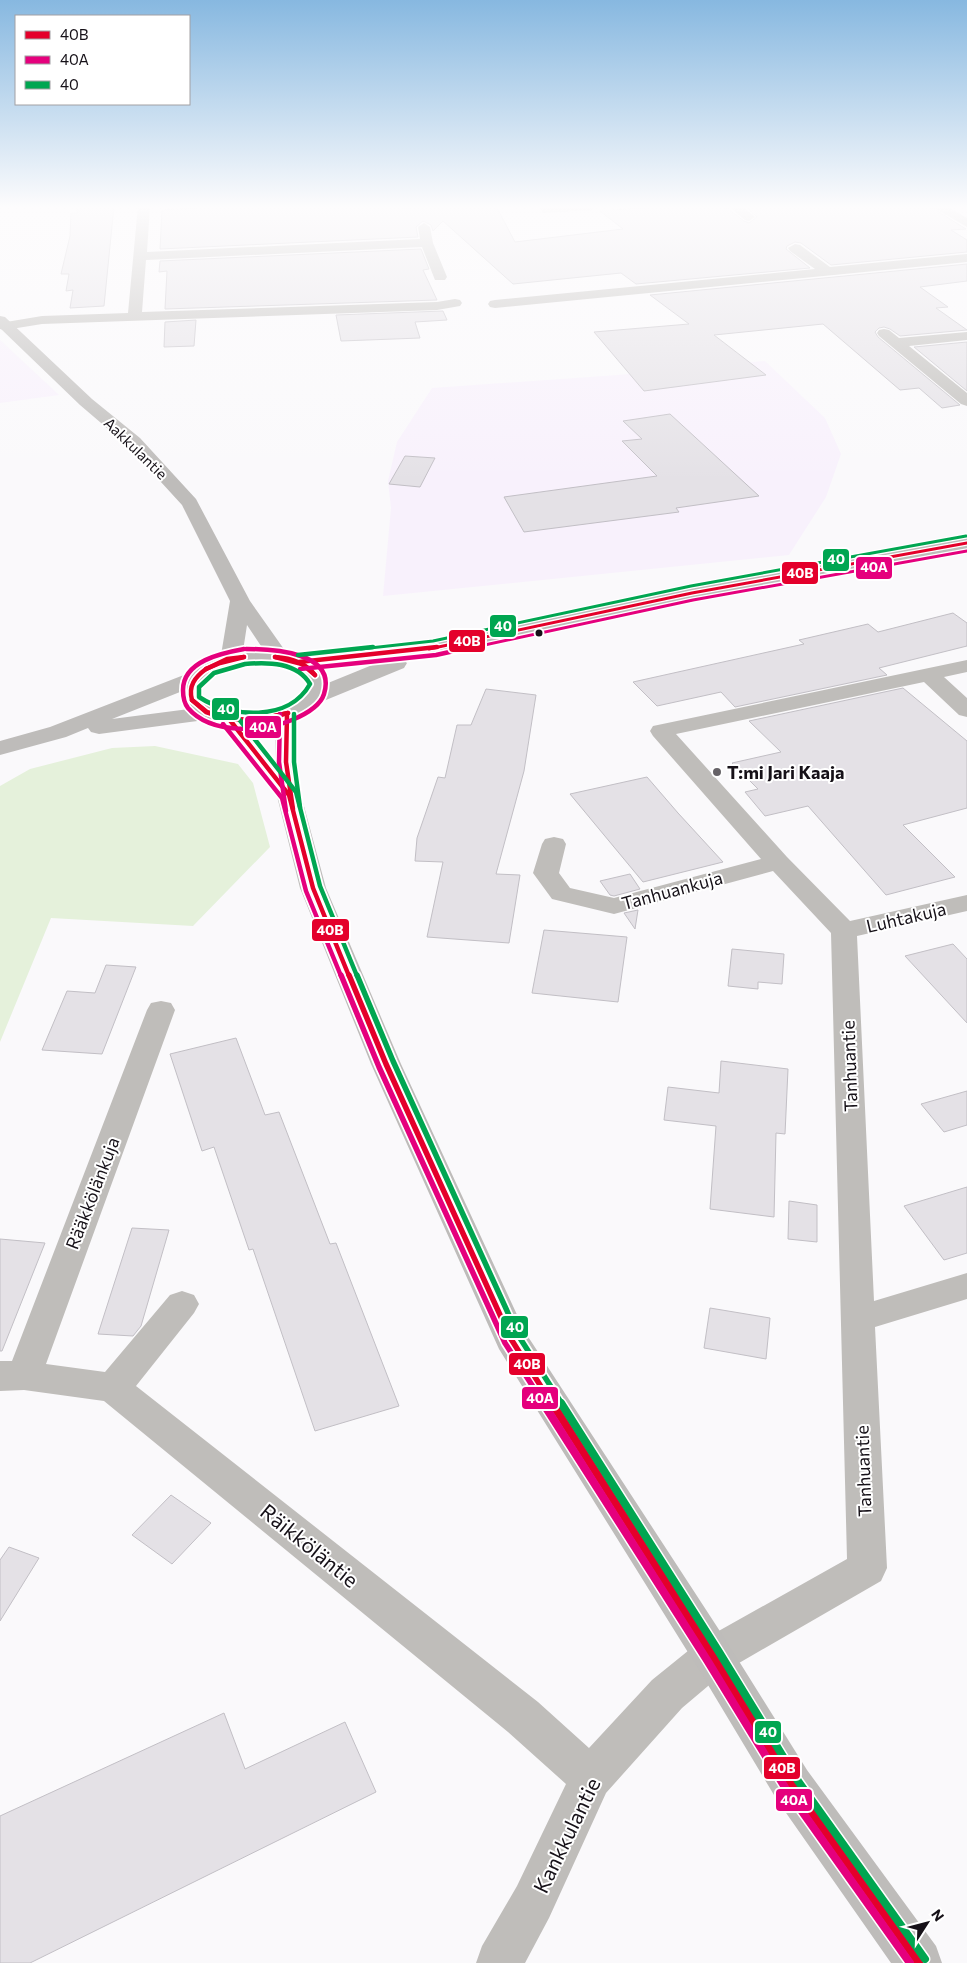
<svg xmlns="http://www.w3.org/2000/svg" width="967" height="1963" font-family="Commissioner,sans-serif">
<style>
.built{fill:#f8f1fc}
.green{fill:#e5f1db}
.building{fill:#e4e1e6;stroke:#c2bfc5}
.lines{fill:none;stroke-linecap:round;stroke-linejoin:round}
.street{fill:#bfbdba;fill-rule:evenodd}
.secondary{fill:#bebcba;fill-rule:evenodd}
.bus-1-far3-casing{stroke:#fff;stroke-width:5.5}
.bus-1-far2-casing{stroke:#fff;stroke-width:8}
.bus-1-far1-casing{stroke:#fff;stroke-width:9}
.bus-1-casing{stroke:#fff;stroke-width:11}
.bus-2-far3-casing{stroke:#fff;stroke-width:5.5}
.bus-2-far2-casing{stroke:#fff;stroke-width:8}
.bus-2-far1-casing{stroke:#fff;stroke-width:9}
.bus-2-casing{stroke:#fff;stroke-width:11}
.bus-3-far3-casing{stroke:#fff;stroke-width:5.5}
.bus-3-far2-casing{stroke:#fff;stroke-width:8}
.bus-3-far1-casing{stroke:#fff;stroke-width:9}
.bus-3-casing{stroke:#fff;stroke-width:11}
.bus-1-far3{stroke:#e4002b;stroke-width:3}
.bus-1-far2{stroke:#e4002b;stroke-width:4.5}
.bus-1-far1{stroke:#e4002b;stroke-width:5.5}
.bus-1{stroke:#e4002b;stroke-width:8}
.bus-2-far3{stroke:#e5007d;stroke-width:3}
.bus-2-far2{stroke:#e5007d;stroke-width:4.5}
.bus-2-far1{stroke:#e5007d;stroke-width:5.5}
.bus-2{stroke:#e5007d;stroke-width:8}
.bus-3-far3{stroke:#00a651;stroke-width:3}
.bus-3-far2{stroke:#00a651;stroke-width:4.5}
.bus-3-far1{stroke:#00a651;stroke-width:5.5}
.bus-3{stroke:#00a651;stroke-width:8}
.bus-dot{fill:#161118;stroke:#fff;stroke-width:2}
.poi-dot{fill:#666267;stroke:#fff;stroke-width:2}
.labels{text-anchor:middle;dominant-baseline:central;stroke-width:4;stroke-linejoin:round;paint-order:stroke}
.far-street-label{font-size:15px;fill:#161118;stroke:#fff}
.poi-label{font-size:18px;font-weight:bold;fill:#161118;stroke:#fff;text-anchor:start}
.street-label{font-size:18px;fill:#161118;stroke:#fff}
.near-street-label{font-size:21px;fill:#161118;stroke:#fff}
.line-badge{stroke:#fff;stroke-width:2}
.badge-label{font-size:14px;text-anchor:middle;font-weight:bold;fill:#fff}
</style>
<rect width="100%" height="100%" fill="#faf9fb"/>
<!-- built -->
<g class="built">
<path d="M0,340L59,395L0,403Z"/>
<path d="M765,361L825,418L841,454L826,497L789,555L383,596L391,508L388,481L397,442L432,388L618,375Z"/>
</g>
<!-- green -->
<path class="green" d="M155,746L238,764L253,783L270,847L193,926L51,918L0,1042V786L30,769L112,748Z"/>
<!-- building -->
<g class="building">
<path d="M77,206H114L104,306L70,308L73,290L66,291L69,274H61L70,236L71,213H77Z"/>
<path d="M196,206H402L403,208L427,207L426,206H496L515,242L623,229L600,211L670,206H720L728,209L744,221L749,223L757,217L746,207L929,206L966,229L951,230L967,240V252L831,265L801,243L795,242L787,246L786,249L810,268L636,284L621,273L513,284L443,221L433,231L431,225L423,221L416,227L418,237L160,249L162,210L196,208Z"/>
<path d="M421,249L429,269L423,270L437,300L165,309L167,271L159,272L160,261Z"/>
<path d="M967,264V281L920,287L948,307L936,308L967,330L900,336L890,329L884,327L879,328L875,332L878,337L960,405L942,408L919,388L900,390L823,324L714,335L766,375L644,391L594,332L689,324L650,295Z"/>
<path d="M443,311L447,320L415,322L420,338L341,341L336,315Z"/>
<path d="M196,320L194,346L164,347L165,322Z"/>
<path d="M967,342V391L914,347Z"/>
<path d="M670,414L759,496L676,508L679,512L524,532L504,497L657,476L622,441L642,439L623,421Z"/>
<path d="M405,456L435,458L420,487L389,484Z"/>
<path d="M953,613L967,623V646L879,668L887,675L735,707L721,692L657,706L633,682L804,644L799,640L868,624L878,632Z"/>
<path d="M903,688L967,741V808L903,825L955,877L886,895L808,806L765,816L745,792L758,789L732,763L781,752L749,721Z"/>
<path d="M486,689L536,695L524,771L496,874L520,875L509,943L427,937L443,862L415,861L417,838L438,777L445,778L457,725H471Z"/>
<path d="M647,777L678,813L723,862L643,882L570,794Z"/>
<path d="M630,874L640,889L614,896L610,895L600,881Z"/>
<path d="M638,910L635,929L624,913Z"/>
<path d="M544,930L627,937L618,1002L532,993Z"/>
<path d="M953,944L967,959V1023L905,956Z"/>
<path d="M732,949L784,954L782,984L758,982V989L728,986Z"/>
<path d="M106,965L136,967L102,1054L42,1050L67,991L95,993Z"/>
<path d="M236,1038L265,1115L279,1112L330,1244L336,1243L399,1406L315,1431L253,1249L249,1250L214,1147L202,1151L170,1054Z"/>
<path d="M721,1061L788,1069L785,1134L776,1133L774,1217L710,1209L716,1126L664,1120L668,1087L719,1093Z"/>
<path d="M967,1091V1125L944,1132L921,1104Z"/>
<path d="M967,1187V1253L944,1260L904,1206Z"/>
<path d="M789,1201L817,1205V1242L788,1239Z"/>
<path d="M132,1228L169,1230L141,1326L133,1336L98,1334Z"/>
<path d="M0,1239L45,1243L2,1351H0Z"/>
<path d="M710,1308L770,1318L766,1359L704,1348Z"/>
<path d="M171,1495L211,1523L172,1564L132,1535Z"/>
<path d="M9,1547L39,1558L0,1621V1560Z"/>
<path d="M224,1713L245,1769L345,1722L376,1792L30,1963H0V1816Z"/>
</g>
<g class="lines">
<!-- street -->
<g class="street">
<path d="M138,206H150L147,252L420,239L418,227L424,223L430,227L433,243L447,277L445,280H435L422,247L146,260L142,312L437,302L455,299L460,300L462,303L460,306L437,310L42,324L5,330L0,329V323L42,316L128,313Z"/>
<path d="M549,206H598L592,210L543,213L541,210L543,207Z"/>
<path d="M728,206H742L755,217L749,221L745,220Z"/>
<path d="M931,206H946L967,218V227Z"/>
<path d="M795,244L800,245L830,267L967,254V262L495,308L490,307L488,304L490,301L495,300L815,269L790,251L788,248Z"/>
<path d="M884,329L889,330L899,338L967,332V340L909,346L967,393V406L961,404L879,336L877,333L879,330Z"/>
<path d="M967,660V672L944,677L967,698V717L959,715L924,682L676,734L787,857L850,921L967,895V911L857,936L874,1301L967,1273V1299L875,1327L887,1568L881,1581L727,1670L682,1708L606,1793L549,1918L525,1963H476L482,1946L517,1886L566,1784L508,1732L104,1401L24,1390L0,1391V1361H12L147,1010L151,1003L161,1001L171,1003L175,1010L46,1364L105,1372L170,1295L182,1291L194,1295L199,1304L194,1313L136,1386L538,1702L589,1748L652,1680L699,1642L847,1559L831,933L773,871L614,914L552,899L533,873L542,844L545,839L554,837L563,839L566,844L559,873L570,888L614,898L761,859L653,736L650,731L653,726Z"/>
</g>
<!-- secondary -->
<path class="secondary" d="M0,316L5,317L92,399L140,438L196,499L250,601L286,652L300,656L434,642L692,587L967,537V549L692,599L434,654L401,658L407,663L404,668L321,702L312,711L298,717L296,743L301,795L326,888L401,1064L525,1332L727,1642L807,1770L936,1946L942,1963H891L777,1800L699,1670L499,1349L371,1064L300,888L277,796L222,724L205,720L99,734L91,732L88,728L66,737L0,755V741L50,727L189,673L197,665L221,655L230,601L182,505L128,446L80,405L0,328ZM247,625L263,649L243,651ZM387,659L328,683L319,666ZM263,661C282,663 331,677 297,701C272,718 223,721 202,697L203,684C216,665 242,663 263,661ZM180,692L181,699L189,709L112,719ZM275,724V762L247,727Z"/>
<!-- bus-1-far3 casing -->
<g class="bus-1-far3-casing">
<path id="bus-1-far3" d="M429,649L692,593L967,543"/>
</g>
<!-- bus-1-far2 casing -->
<g class="bus-1-far2-casing">
<g id="bus-1-far2">
<path d="M275,657C291,658 305,662 315,675"/>
<path d="M275,657L302,664L315,675"/>
<path d="M299,662L437,647"/>
<path d="M206,669L227,659L244,657"/>
<path d="M206,669L220,663L244,657"/>
<path d="M192,700L207,712L227,719"/>
<path d="M192,700L206,712L227,719"/>
<path d="M192,700C188,686 195,677 206,669"/>
<path d="M287,714L286,762L293,809"/>
<path d="M227,719L256,720L288,713"/>
<path d="M227,719L258,720L288,713"/>
<path d="M229,719L289,795L313,888L349,976"/>
</g>
</g>
<!-- bus-1-far1 casing -->
<g class="bus-1-far1-casing">
<path id="bus-1-far1" d="M349,975L386,1064L511,1339L552,1404"/>
</g>
<!-- bus-1 casing -->
<g class="bus-1-casing">
<path id="bus-1" d="M552,1403L713,1656L792,1785L919,1963"/>
</g>
<!-- bus-2-far3 casing -->
<g class="bus-2-far3-casing">
<path id="bus-2-far3" d="M466,649L693,600L967,551"/>
</g>
<!-- bus-2-far2 casing -->
<g class="bus-2-far2-casing">
<g id="bus-2-far2">
<path d="M244,649C222,653 183,661 183,690C183,696 184,703 188,708C211,735 263,732 292,720C304,715 320,707 324,694C337,652 273,649 246,649"/>
<path d="M300,669L436,655L472,647"/>
<path d="M280,714L279,762L286,811"/>
<path d="M223,724L282,798L306,891L341,976"/>
</g>
</g>
<!-- bus-2-far1 casing -->
<g class="bus-2-far1-casing">
<path id="bus-2-far1" d="M341,975L379,1067L505,1343L544,1404"/>
</g>
<!-- bus-2 casing -->
<g class="bus-2-casing">
<path id="bus-2" d="M543,1403L707,1660L786,1789L910,1963"/>
</g>
<!-- bus-3-far3 casing -->
<g class="bus-3-far3-casing">
<path id="bus-3-far3" d="M361,649L433,641L691,586L966,536"/>
</g>
<!-- bus-3-far2 casing -->
<g class="bus-3-far2-casing">
<g id="bus-3-far2">
<path d="M298,655L373,647"/>
<path d="M245,664C268,662 297,662 310,684C289,722 231,718 199,697V687L214,673Z"/>
<path d="M235,714L296,792L320,886L357,976"/>
<path d="M294,714V762L300,807"/>
</g>
</g>
<!-- bus-3-far1 casing -->
<g class="bus-3-far1-casing">
<path id="bus-3-far1" d="M357,975L393,1061L518,1335L562,1404"/>
</g>
<!-- bus-3 casing -->
<g class="bus-3-casing">
<path id="bus-3" d="M561,1403L719,1652L798,1781L925,1959"/>
</g>
<!-- bus-1-far3 -->
<use href="#bus-1-far3" class="bus-1-far3"/>
<!-- bus-1-far2 -->
<use href="#bus-1-far2" class="bus-1-far2"/>
<!-- bus-1-far1 -->
<use href="#bus-1-far1" class="bus-1-far1"/>
<!-- bus-1 -->
<use href="#bus-1" class="bus-1"/>
<!-- bus-2-far3 -->
<use href="#bus-2-far3" class="bus-2-far3"/>
<!-- bus-2-far2 -->
<use href="#bus-2-far2" class="bus-2-far2"/>
<!-- bus-2-far1 -->
<use href="#bus-2-far1" class="bus-2-far1"/>
<!-- bus-2 -->
<use href="#bus-2" class="bus-2"/>
<!-- bus-3-far3 -->
<use href="#bus-3-far3" class="bus-3-far3"/>
<!-- bus-3-far2 -->
<use href="#bus-3-far2" class="bus-3-far2"/>
<!-- bus-3-far1 -->
<use href="#bus-3-far1" class="bus-3-far1"/>
<!-- bus-3 -->
<use href="#bus-3" class="bus-3"/>
</g>
<!-- sky -->
<linearGradient id="sky" x2="0" y2="1"><stop stop-color="#87b8e0"/><stop offset="0.43" stop-color="#fdfcfd"/><stop offset="1" stop-color="#fdfcfd" stop-opacity="0"/></linearGradient>
<rect width="967" height="481" fill="url(#sky)"/>
<!-- markers -->
<circle class="bus-dot" cx="539" cy="633" r="4.5"/>
<circle class="poi-dot" cx="717" cy="772" r="5"/>
<g class="labels">
<!-- far-street labels -->
<g class="far-street-label">
<text transform="translate(136 448) rotate(44)">Aakkulantie</text>
</g>
<!-- poi labels -->
<g class="poi-label">
<text x="727" y="772">T:mi Jari Kaaja</text>
</g>
<!-- street labels -->
<g class="street-label">
<text transform="translate(672 890) rotate(-15)">Tanhuankuja</text>
<text transform="translate(906 917) rotate(-13)">Luhtakuja</text>
<text transform="translate(849 1066) rotate(-92)">Tanhuantie</text>
<text transform="translate(92 1193) rotate(-69)">Rääkkölänkuja</text>
<text transform="translate(863 1471) rotate(-92)">Tanhuantie</text>
</g>
<!-- near-street labels -->
<g class="near-street-label">
<text transform="translate(310 1545) rotate(39)">Räikköläntie</text>
<text transform="translate(566 1835) rotate(-64)">Kankkulantie</text>
</g>
</g>
<g class="line-badge">
<rect x="822" y="548" width="28" height="24" rx="5" fill="#00a651"/>
<rect x="855" y="556" width="38" height="24" rx="5" fill="#e5007d"/>
<rect x="781" y="561" width="38" height="24" rx="5" fill="#e4002b"/>
<rect x="489" y="614" width="28" height="24" rx="5" fill="#00a651"/>
<rect x="448" y="629" width="38" height="24" rx="5" fill="#e4002b"/>
<rect x="211" y="697" width="29" height="24" rx="5" fill="#00a651"/>
<rect x="244" y="715" width="38" height="24" rx="5" fill="#e5007d"/>
<rect x="311" y="918" width="39" height="24" rx="5" fill="#e4002b"/>
<rect x="500" y="1315" width="29" height="24" rx="5" fill="#00a651"/>
<rect x="508" y="1352" width="38" height="24" rx="5" fill="#e4002b"/>
<rect x="521" y="1386" width="38" height="24" rx="5" fill="#e5007d"/>
<rect x="754" y="1720" width="28" height="24" rx="5" fill="#00a651"/>
<rect x="763" y="1756" width="38" height="24" rx="5" fill="#e4002b"/>
<rect x="775" y="1788" width="38" height="24" rx="5" fill="#e5007d"/>
</g>
<g class="badge-label">
<text x="836" y="564">40</text>
<text x="874" y="572">40A</text>
<text x="800" y="578">40B</text>
<text x="503" y="631">40</text>
<text x="467" y="646">40B</text>
<text x="226" y="714">40</text>
<text x="263" y="732">40A</text>
<text x="330" y="935">40B</text>
<text x="515" y="1332">40</text>
<text x="527" y="1369">40B</text>
<text x="540" y="1403">40A</text>
<text x="768" y="1737">40</text>
<text x="782" y="1773">40B</text>
<text x="794" y="1805">40A</text>
</g>
<!-- legend -->
<rect x="15" y="15" width="175" height="90" fill="#ffffff" stroke="#a2a0a3"/>
<rect x="25" y="31" width="25" height="8" fill="#e4002b" stroke="#a2a0a3"/>
<text x="60" y="40" font-size="15" fill="#161118">40B</text>
<rect x="25" y="56" width="25" height="8" fill="#e5007d" stroke="#a2a0a3"/>
<text x="60" y="65" font-size="15" fill="#161118">40A</text>
<rect x="25" y="81" width="25" height="8" fill="#00a651" stroke="#a2a0a3"/>
<text x="60" y="90" font-size="15" fill="#161118">40</text>
<!-- north arrow -->
<g transform="translate(927 1923) rotate(54)" stroke="#ffffff" stroke-width="4" paint-order="stroke">
<path d="M0-4L9 19L0 12L-9 19Z" fill="#161118"/>
<text y="-8" font-size="14" font-weight="bold" text-anchor="middle" fill="#161118">N</text>
</g>
</svg>
